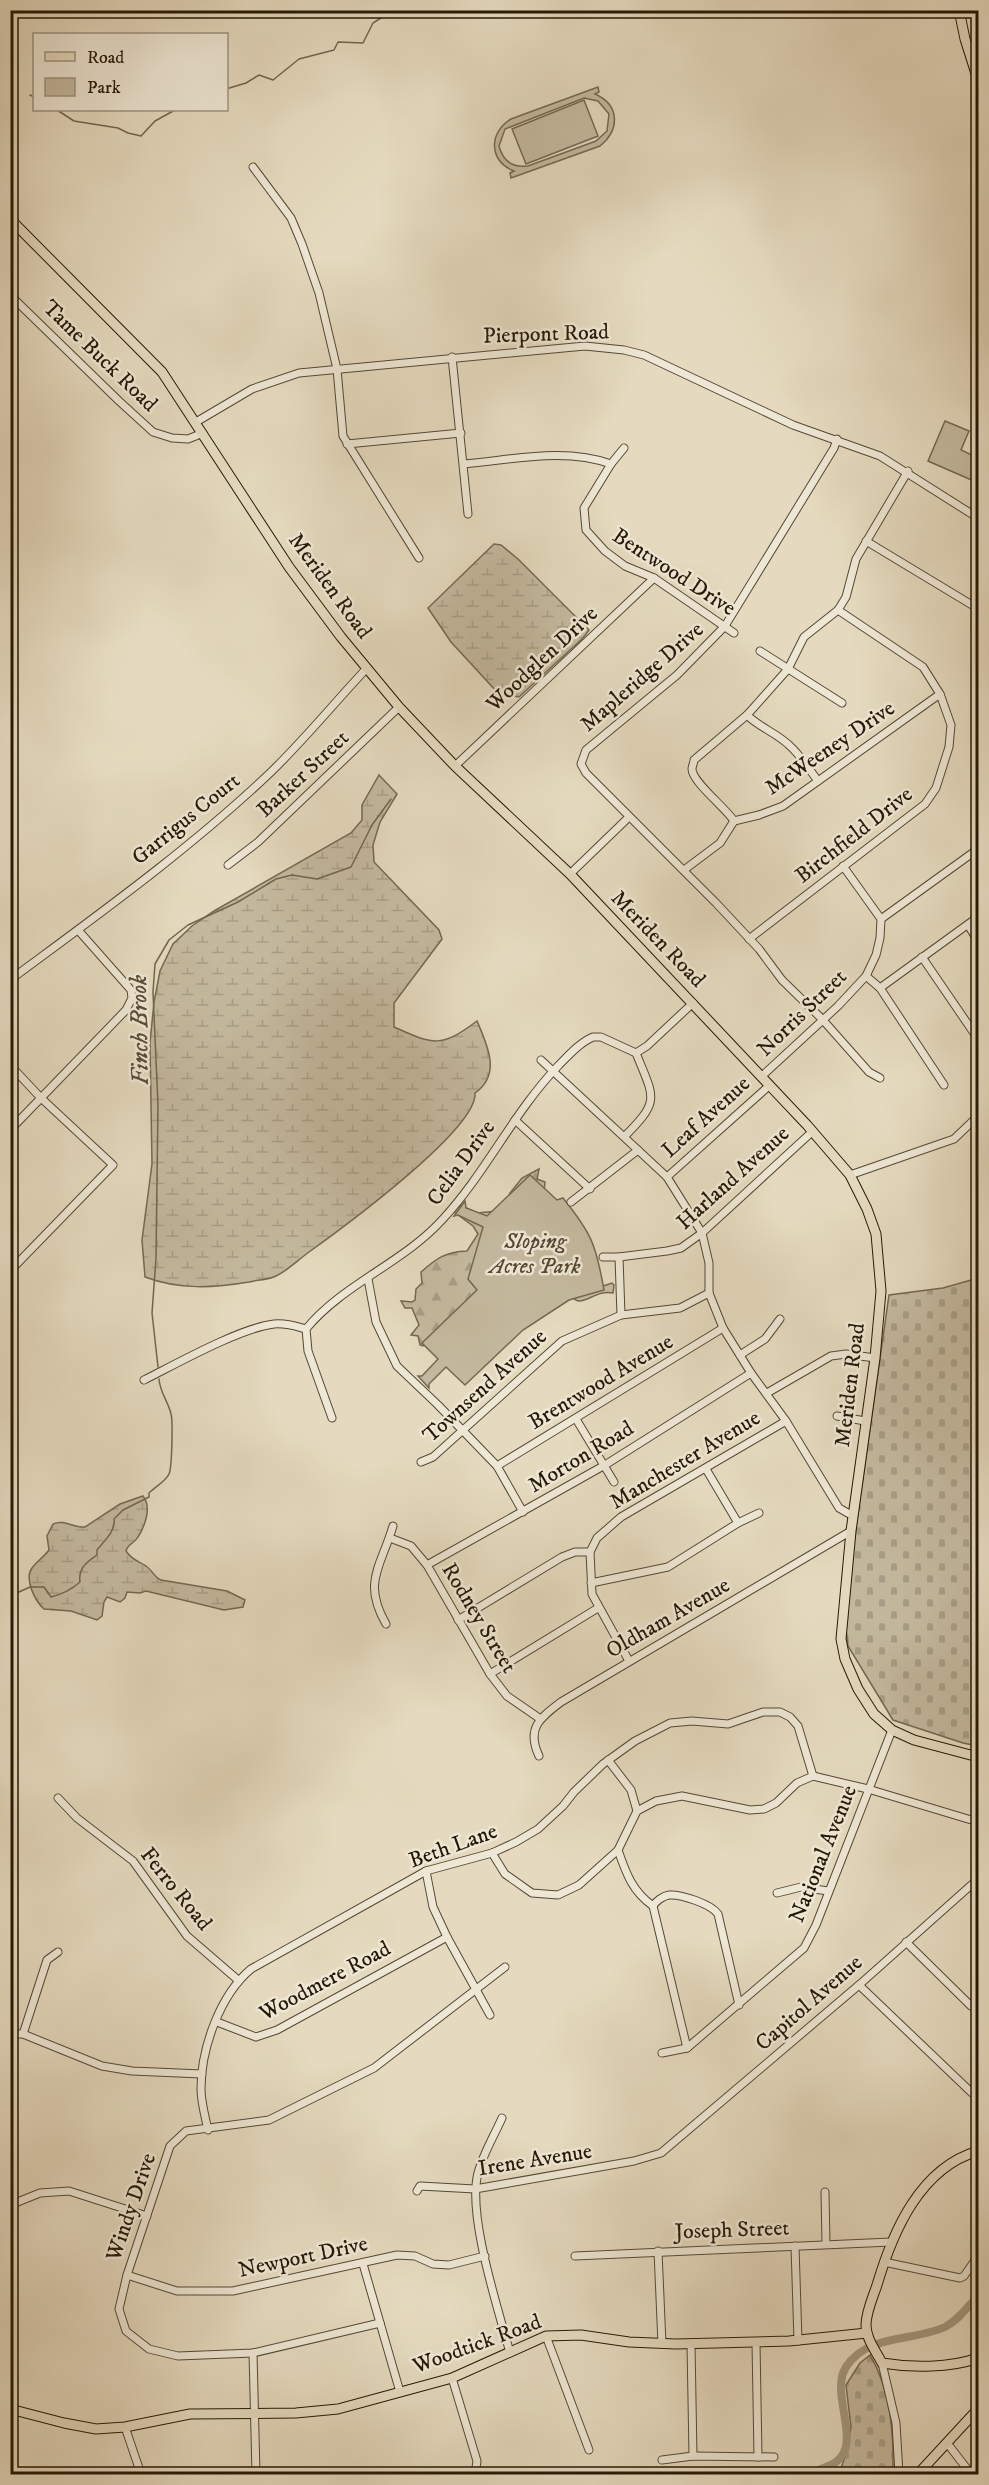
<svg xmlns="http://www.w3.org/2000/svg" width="989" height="2485" font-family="'IM FELL DW Pica',serif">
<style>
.forest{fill:url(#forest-firs);stroke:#746852;stroke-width:1.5}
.wetland{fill:url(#wetland-marsh);stroke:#746852;stroke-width:1.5}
.cemetery{fill:url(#cemetery-stones);stroke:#746852;stroke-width:1.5}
.park{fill:#c4b99f;stroke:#746852;stroke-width:1.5;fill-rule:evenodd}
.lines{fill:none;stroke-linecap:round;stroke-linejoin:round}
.stream{stroke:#71654f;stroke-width:1.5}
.river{stroke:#a49880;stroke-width:8}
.minor-casing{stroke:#554834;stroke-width:9}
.major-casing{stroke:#251805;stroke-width:11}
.minor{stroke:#eee7d5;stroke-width:7}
.major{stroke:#e5dabf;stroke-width:9}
.labels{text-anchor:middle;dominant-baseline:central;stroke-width:5;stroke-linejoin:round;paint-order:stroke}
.street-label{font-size:22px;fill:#251805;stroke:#eee7d5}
.park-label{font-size:22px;font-style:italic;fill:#554833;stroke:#eee7d5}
.water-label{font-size:24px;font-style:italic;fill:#584b36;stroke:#eee7d5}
</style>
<defs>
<pattern id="forest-firs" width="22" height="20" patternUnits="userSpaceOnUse" patternTransform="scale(1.5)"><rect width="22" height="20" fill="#c4b99f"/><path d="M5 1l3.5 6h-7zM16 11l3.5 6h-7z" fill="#a89e87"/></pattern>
<pattern id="wetland-marsh" width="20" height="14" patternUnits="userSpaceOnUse" patternTransform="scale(1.5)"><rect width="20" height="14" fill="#c4b99f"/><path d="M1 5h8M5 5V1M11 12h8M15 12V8" fill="none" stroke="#a89e87"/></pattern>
<pattern id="cemetery-stones" width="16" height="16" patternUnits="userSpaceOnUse" patternTransform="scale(1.5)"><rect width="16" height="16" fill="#c4b99f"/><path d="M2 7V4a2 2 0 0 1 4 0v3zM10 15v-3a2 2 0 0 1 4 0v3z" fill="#a89e87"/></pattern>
</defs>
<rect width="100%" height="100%" fill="#e5dabf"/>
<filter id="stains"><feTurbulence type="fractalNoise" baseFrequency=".00333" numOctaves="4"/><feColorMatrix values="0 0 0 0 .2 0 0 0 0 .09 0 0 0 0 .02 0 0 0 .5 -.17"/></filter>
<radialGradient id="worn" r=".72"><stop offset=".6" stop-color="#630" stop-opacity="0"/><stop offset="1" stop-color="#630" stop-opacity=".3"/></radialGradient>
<!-- forest -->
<path class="forest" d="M539,1169L537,1179L545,1182L544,1192L600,1287L612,1283L614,1285L613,1293C595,1289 582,1309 572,1297L474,1296L447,1319L423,1346L420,1345L418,1336L411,1335L419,1325L412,1308H405L401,1301L412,1302L415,1300L416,1289L422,1283L421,1272C437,1258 445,1252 467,1251L478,1234L473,1226L454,1212L460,1205L477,1213L498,1211L507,1203L510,1193L522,1178Z"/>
<!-- wetland -->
<g class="wetland">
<path d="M494,544L501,545L518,559L589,630L583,638L519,697L498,693L451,642L428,608Z"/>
<path d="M379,775L397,794L380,822L373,845L374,862L439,930L442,939L394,1003V1027C434,1045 441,1048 477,1021C487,1045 502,1074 475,1093C478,1129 341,1229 309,1252C298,1260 287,1271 276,1276C268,1280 257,1280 249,1282C213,1288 180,1290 145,1277L142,1240L152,1164L150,1043L154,1002L160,971L173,944L192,926L214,911L351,833L362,820V805Z"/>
<path d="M143,1496C152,1507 145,1526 138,1537C134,1544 128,1543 126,1551C132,1560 138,1561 146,1566C152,1570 154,1577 161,1580L227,1591L245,1600L243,1607L224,1610L146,1591L140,1593L127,1592L125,1598L120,1602L107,1597L104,1602L102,1616L97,1620L71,1611L44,1609C35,1601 24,1579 32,1568C37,1561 44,1557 49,1550L47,1536L53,1524C65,1519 73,1528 85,1527L120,1504Z"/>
</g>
<!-- cemetery -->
<g class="cemetery">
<path d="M978,1278V1746L963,1743L893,1720L848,1646L846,1629L854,1542L889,1295L943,1288Z"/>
<path d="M870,2355C891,2390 894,2434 893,2474H839L847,2451L851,2427L846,2385L860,2363Z"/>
</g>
<!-- park -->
<g class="park">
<path d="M598,87L599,92L595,94C620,105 620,130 600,146L511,178L510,173L514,171C488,161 489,132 511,119ZM584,98L598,101L609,114L607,131L596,141L528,166C513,168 503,161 499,146L505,129Z"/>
<path d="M584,100L598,136L526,164L512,129Z"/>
<path d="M945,421L969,431L961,450L978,458V477L976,482L928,461Z"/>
<path d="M530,1175L557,1200L563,1198C592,1234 596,1245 604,1290L569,1300L523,1330L465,1385L446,1367L429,1384V1388L418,1376H422L438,1359L422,1343L477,1290L468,1279L483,1227L458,1215L454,1216L465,1201L466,1208L487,1216Z"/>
</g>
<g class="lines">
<!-- stream -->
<g class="stream">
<path d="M226,89L246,83L259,75L273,80L299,59L334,50L338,42L363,43L373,23L392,11L399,13L400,17L409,10"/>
<path d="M30,95L34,97"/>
<path d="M57,110L74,121L118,128L128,133L141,136L155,121L175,110"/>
<path d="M158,1367L152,1313L156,1258L158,1105L153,992L155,964L169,940L188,925L238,902L276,879L292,875L317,879L351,867L372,825L391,799"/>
<path d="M10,1596L30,1587H44L51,1597C63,1594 71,1590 80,1582C78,1568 87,1562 97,1555V1550C104,1541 116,1531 114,1519L123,1510L149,1497V1493C155,1487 166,1481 169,1474C172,1468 173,1420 171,1414C168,1401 160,1393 159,1379"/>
</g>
<!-- river -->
<g class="river">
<path d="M681,2474L696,2473L700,2474"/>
<path d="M807,2474C816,2470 828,2468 836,2462C863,2443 829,2393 846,2367C868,2333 913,2342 945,2327C960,2319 967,2307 978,2296"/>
</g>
<!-- minor casing -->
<g class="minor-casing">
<g id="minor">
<path d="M63,10L64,11"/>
<path d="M253,167L291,218L302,244L319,293L337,369L343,436L419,558"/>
<path d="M10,295L119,401L153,432L172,438L188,439L203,433"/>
<path d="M452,357L468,514"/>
<path d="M196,422L252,389L299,373L585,346L624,350L644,355L793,425L880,456L978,518"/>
<path d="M837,439L834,448L725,626L677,675L586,750L581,764L586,773L716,903L759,949L782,980L822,1019L869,1072L880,1078"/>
<path d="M347,444L461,433"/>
<path d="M624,448L611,464L584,508L586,530L605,551L625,566L654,578L734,633"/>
<path d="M464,464C512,460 564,447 611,464"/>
<path d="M866,541L972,605"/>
<path d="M760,651L842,703"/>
<path d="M747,715C760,728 777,733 790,746C801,756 809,769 818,781"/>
<path d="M455,766L654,578"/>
<path d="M734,821C726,808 692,782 692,769C692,766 694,763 694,760L747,715L788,669L804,637L838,610L846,597L856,559L908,471"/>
<path d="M734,821L759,815L783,806L940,694"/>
<path d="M228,865L258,842L399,707"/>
<path d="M843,866L881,919"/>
<path d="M684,870L720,843L734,821"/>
<path d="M570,874L629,817"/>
<path d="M968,925L978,941"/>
<path d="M749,939L925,804L936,788L949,747L951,725L940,694L923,667L838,610"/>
<path d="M922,957L978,1039"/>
<path d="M866,976L880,988L944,1085"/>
<path d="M10,980C99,914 191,848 271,772C305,739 335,702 367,668"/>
<path d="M880,988L978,917"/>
<path d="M636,1053L647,1046L693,1003"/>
<path d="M541,1060L667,1177L702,1233L709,1263V1293L723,1328L751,1373L786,1421L839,1508L853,1516"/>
<path d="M10,1065L41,1098L113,1165L10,1271"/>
<path d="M762,1076L838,1006L866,976L876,955L880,938L881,919L978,849"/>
<path d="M515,1120L590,1189"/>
<path d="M10,1130L126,1010L132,998L131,990L78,930"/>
<path d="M850,1175L954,1139L978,1116"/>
<path d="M667,1177L770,1085"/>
<path d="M571,1202L638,1150"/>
<path d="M603,1257H619L667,1251L681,1248L702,1233L813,1131"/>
<path d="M619,1257L621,1315"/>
<path d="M368,1279L376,1322L397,1366L438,1405L497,1466L523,1512"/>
<path d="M740,1355L765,1339L780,1319"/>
<path d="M144,1380C176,1364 240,1328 274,1324C286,1323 295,1326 306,1329"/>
<path d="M767,1393L831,1356L846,1354L875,1358"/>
<path d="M837,1416L865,1421"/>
<path d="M332,1418L308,1351L306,1329C343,1284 403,1263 442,1220C486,1173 513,1113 558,1066C568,1056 579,1043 593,1037H601L636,1053C654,1098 661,1100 625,1136"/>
<path d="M576,1419L614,1482"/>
<path d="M421,1462L433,1457L562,1341L621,1315L680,1308L709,1293"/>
<path d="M497,1466L723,1328"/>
<path d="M706,1469L738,1523"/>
<path d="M390,1538L411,1546L427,1565L490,1674L507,1696L539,1718"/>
<path d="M427,1565L605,1465L751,1373"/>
<path d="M591,1583L668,1567L738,1523L759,1513"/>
<path d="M458,1620L562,1557L575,1552H590"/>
<path d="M386,1624C362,1582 381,1567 393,1526"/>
<path d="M629,1661L592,1594L590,1552L597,1538L621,1517L786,1421"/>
<path d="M490,1674L598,1608"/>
<path d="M539,1756C526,1728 540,1718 561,1702L851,1531"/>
<path d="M608,1760L631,1790L637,1811"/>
<path d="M58,1798L77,1818L133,1861L187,1936L238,1980"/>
<path d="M618,1850C626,1873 632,1891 653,1906L687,2048"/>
<path d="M492,1853L505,1874L532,1893L558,1895L579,1885L618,1850L637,1811L656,1801L682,1796L750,1810L764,1809L776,1803L797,1783L813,1776L868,1789L978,1822"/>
<path d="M426,1871L433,1907L447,1937L490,2015"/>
<path d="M777,1893L801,1887L828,1891"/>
<path d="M653,1906C656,1901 663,1896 669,1895C681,1894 711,1904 718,1914L739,2005"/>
<path d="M906,1942L971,2006"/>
<path d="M859,1985L972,2093"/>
<path d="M217,2022L256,2037L277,2030L447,1937"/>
<path d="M10,2034H23L102,2066L132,2071L202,2074"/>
<path d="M23,2034L47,1960L58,1952"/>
<path d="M662,2053L687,2048L804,1948L816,1925L892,1730"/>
<path d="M502,2118C494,2136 483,2154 478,2173C467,2215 498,2308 510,2353"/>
<path d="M208,2130C205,2116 201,2102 201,2089C201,2048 220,1995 251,1969L426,1871L492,1853L516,1842L538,1829L563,1806L574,1792L603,1764L635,1741L670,1723L692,1721L728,1724L763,1712H780L790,1717L798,1726L813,1776"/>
<path d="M417,2191L420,2186L475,2189L634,2161L661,2153L859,1985L978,1879"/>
<path d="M825,2192L826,2244"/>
<path d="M10,2205L40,2193L69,2191L147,2216"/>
<path d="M795,2246L798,2341"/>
<path d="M658,2251L662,2344"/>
<path d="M575,2256L891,2242"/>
<path d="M884,2262L960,2278L964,2276L978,2256"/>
<path d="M363,2264L400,2392"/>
<path d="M127,2275L177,2291H233L397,2255L415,2256L433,2264L449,2265L485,2256"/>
<path d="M380,2323L253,2353L178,2356L149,2349L126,2331L119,2309L127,2275L170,2146L186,2131L269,2120L374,2068L505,1967"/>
<path d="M546,2336L589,2450"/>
<path d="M756,2343L758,2457"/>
<path d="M691,2344L693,2456"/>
<path d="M253,2353L256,2474"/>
<path d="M882,2363L896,2423L899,2474"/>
<path d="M452,2378L477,2461L475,2474"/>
<path d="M125,2427L141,2474"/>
<path d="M947,2443L971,2474"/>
<path d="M662,2460L693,2456L774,2457"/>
</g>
</g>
<!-- major casing -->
<g class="major-casing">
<g id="major">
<path d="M959,10L965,39L978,80"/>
<path d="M10,219L162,372L289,567L341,637L399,707L455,766L570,874L807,1125L850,1175L867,1209L876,1234L881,1291L875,1358L851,1531L841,1639L845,1659L858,1689L874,1714L882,1721L892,1730L914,1740L978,1757"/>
<path d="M978,2151C920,2168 893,2231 877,2285C873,2297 866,2312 866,2325C866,2339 876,2351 882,2363C912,2368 950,2368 978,2358"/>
<path d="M10,2409L64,2423L96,2429L125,2427L190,2414L296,2413L338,2409L452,2378L546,2336L581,2335L629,2342L676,2344L789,2341L867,2333"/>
<path d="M918,2474L978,2409"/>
</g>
</g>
<!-- minor -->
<use href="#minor" class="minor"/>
<!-- major -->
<use href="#major" class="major"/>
</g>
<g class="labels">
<!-- street labels -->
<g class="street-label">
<text transform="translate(546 334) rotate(-2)">Pierpont Road</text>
<text transform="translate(100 356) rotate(44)">Tame Buck Road</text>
<text transform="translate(674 572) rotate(33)">Bentwood Drive</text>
<text transform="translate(330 586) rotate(54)">Meriden Road</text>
<text transform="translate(542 659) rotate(-43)">Woodglen Drive</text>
<text transform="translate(642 677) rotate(-41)">Mapleridge Drive</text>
<text transform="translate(830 748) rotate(-34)">McWeeney Drive</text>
<text transform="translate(303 774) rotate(-43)">Barker Street</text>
<text transform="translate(186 819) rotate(-39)">Garrigus Court</text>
<text transform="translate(854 835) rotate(-38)">Birchfield Drive</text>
<text transform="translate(658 939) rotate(46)">Meriden Road</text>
<text transform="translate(802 1013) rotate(-44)">Norris Street</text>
<text transform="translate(706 1117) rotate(-42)">Leaf Avenue</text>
<text transform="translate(461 1163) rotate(-54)">Celia Drive</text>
<text transform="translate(733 1178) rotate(-42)">Harland Avenue</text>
<text transform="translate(601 1382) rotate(-31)">Brentwood Avenue</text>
<text transform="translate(850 1385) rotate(-83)">Meriden Road</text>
<text transform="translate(485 1386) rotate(-42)">Townsend Avenue</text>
<text transform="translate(581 1457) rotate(-31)">Morton Road</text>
<text transform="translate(685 1460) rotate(-31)">Manchester Avenue</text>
<text transform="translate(479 1618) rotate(59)">Rodney Street</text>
<text transform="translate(668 1618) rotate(-30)">Oldham Avenue</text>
<text transform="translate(453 1846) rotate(-20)">Beth Lane</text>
<text transform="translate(823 1854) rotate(-68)">National Avenue</text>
<text transform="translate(176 1889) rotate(51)">Ferro Road</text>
<text transform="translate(325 1981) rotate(-28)">Woodmere Road</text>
<text transform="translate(809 2003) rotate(-41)">Capitol Avenue</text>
<text transform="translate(535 2160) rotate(-9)">Irene Avenue</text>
<text transform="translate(131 2207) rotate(-71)">Windy Drive</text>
<text transform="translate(732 2230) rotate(-2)">Joseph Street</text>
<text transform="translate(303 2257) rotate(-12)">Newport Drive</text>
<text transform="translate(477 2344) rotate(-20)">Woodtick Road</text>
</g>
<!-- park labels -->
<g class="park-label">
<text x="535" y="1241">Sloping<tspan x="535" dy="25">Acres Park</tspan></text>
</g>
<!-- water labels -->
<g class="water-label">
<text transform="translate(140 1030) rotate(-91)">Finch Brook</text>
</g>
</g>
<!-- margin -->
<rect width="989" height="2485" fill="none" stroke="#e5dabf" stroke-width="36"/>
<rect x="12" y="12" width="965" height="2461" fill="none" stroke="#251805" stroke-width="3"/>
<rect x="18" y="18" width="953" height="2449" fill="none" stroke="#251805" stroke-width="1.5"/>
<!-- legend -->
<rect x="33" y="33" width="195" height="78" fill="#eee7d5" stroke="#9e9482" stroke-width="1.5"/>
<rect x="45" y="52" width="30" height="9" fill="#e5dabf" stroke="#9e9482" stroke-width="1.5"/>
<text x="87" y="63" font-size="18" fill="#251805">Road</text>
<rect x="45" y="78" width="30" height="18" fill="#c4b99f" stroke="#9e9482" stroke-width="1.5"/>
<text x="87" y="93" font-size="18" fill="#251805">Park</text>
<rect width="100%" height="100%" filter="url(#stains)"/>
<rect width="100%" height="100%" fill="url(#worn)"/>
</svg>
